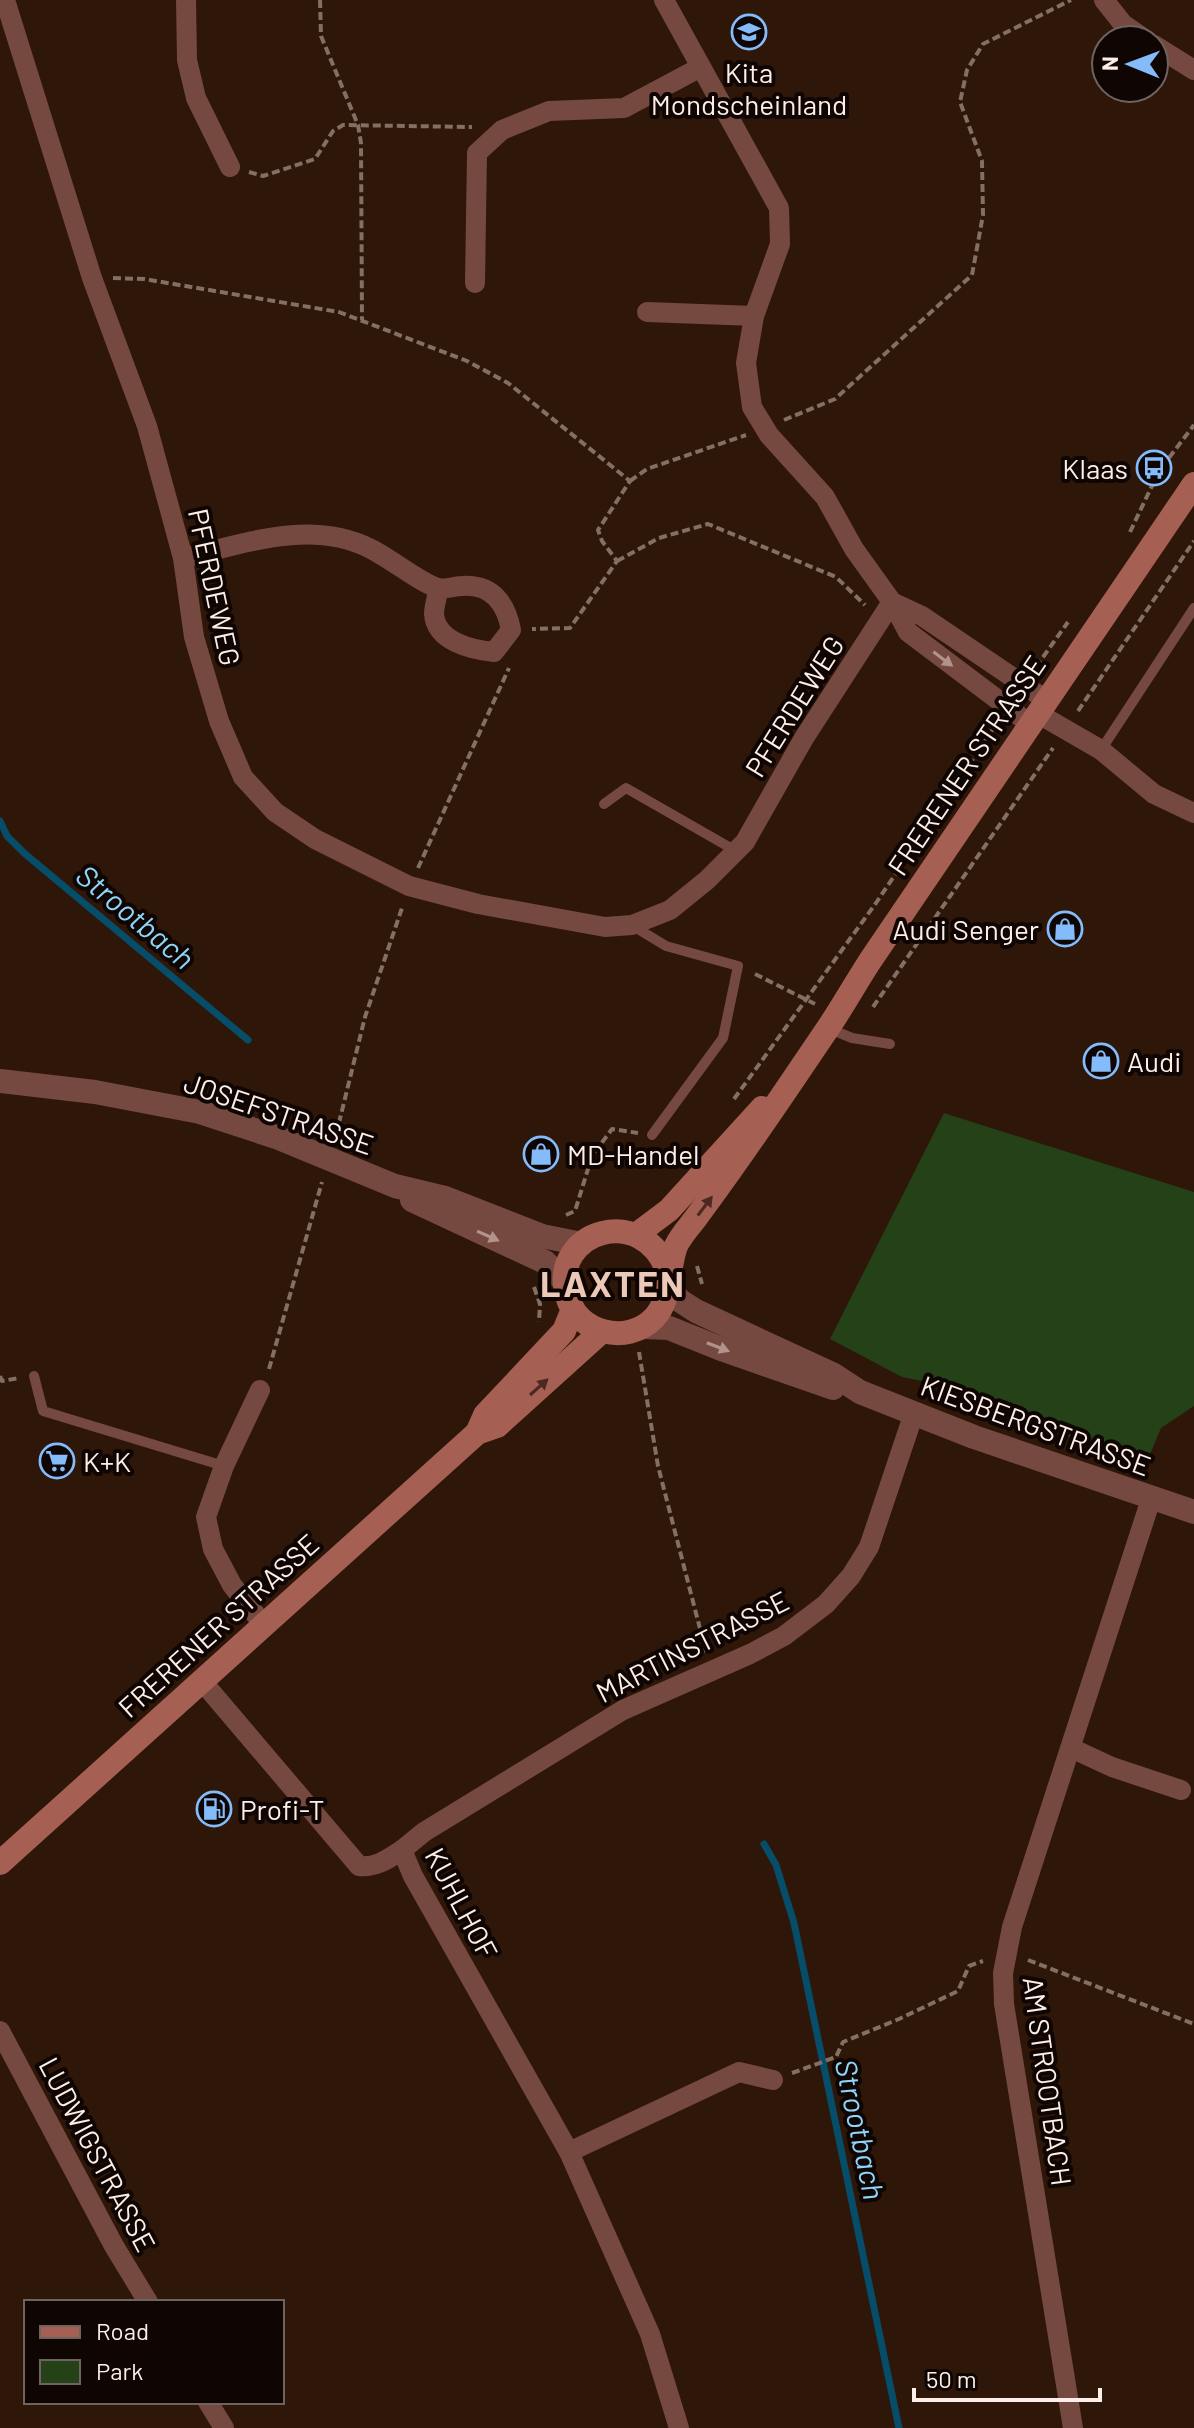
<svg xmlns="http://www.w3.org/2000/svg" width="1194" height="2428" font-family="Barlow,sans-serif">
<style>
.green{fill:#244118}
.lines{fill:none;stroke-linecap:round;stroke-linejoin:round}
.stream{stroke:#064d6a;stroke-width:7}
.path{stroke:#836f64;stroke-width:4;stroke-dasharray:8 4;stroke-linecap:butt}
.service{stroke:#754840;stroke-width:10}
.minor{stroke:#754840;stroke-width:20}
.tertiary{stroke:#754840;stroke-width:24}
.secondary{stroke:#a66053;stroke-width:24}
.oneway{fill:#b2938c}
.oneway2{fill:#4b2922}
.labels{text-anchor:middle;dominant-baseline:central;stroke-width:8;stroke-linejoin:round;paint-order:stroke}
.poi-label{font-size:28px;fill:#fdefe8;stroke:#0f0502;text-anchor:start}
.street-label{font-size:28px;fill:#fdefe8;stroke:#0f0502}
.water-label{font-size:30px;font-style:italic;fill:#8fd5fa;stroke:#0f0502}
.district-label{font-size:36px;font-weight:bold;letter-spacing:2px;fill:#ebc8b7;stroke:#0f0502}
</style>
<rect width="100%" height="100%" fill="#2e1608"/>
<!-- green -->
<path class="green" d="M944,1113L1194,1192V1406L1161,1428L1143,1471L1069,1437L1015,1404L961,1389L902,1377L830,1339Z"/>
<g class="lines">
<!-- stream -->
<g class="stream">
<path d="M0,821L7,836L24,853L248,1040"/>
<path d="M764,1844L776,1865L794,1923L899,2428"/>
</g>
<!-- path -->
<g class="path">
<path d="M320,0L321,36L358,125L361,143L362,320"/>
<path d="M249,172L263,176L315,159L333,131L343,125L472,127"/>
<path d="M113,278L144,279L339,312L467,361L508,383L630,481L598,530L602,541L617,561L570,628L532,629"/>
<path d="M784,420L835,399L972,275L983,215L982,161L960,102L967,70L983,44L1071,0"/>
<path d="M630,481L647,469L746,435"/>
<path d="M1130,532L1159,471L1194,425"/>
<path d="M617,561L659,538L708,524L836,577L865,605"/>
<path d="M1036,667L1068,622"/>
<path d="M1078,711L1194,541"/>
<path d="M418,868L509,668"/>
<path d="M755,974L815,1004"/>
<path d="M873,1007L1053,748"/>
<path d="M734,1099L876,903L997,723"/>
<path d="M336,1135L365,1017L403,905"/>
<path d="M566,1215L575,1211L592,1156L612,1129L638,1133"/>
<path d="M697,1266L702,1284"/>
<path d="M534,1287L540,1304L539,1322"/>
<path d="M639,1352L658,1466L706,1652"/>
<path d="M269,1369L322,1182"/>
<path d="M0,1376L2,1381L19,1378"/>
<path d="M1028,1960L1194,2024"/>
<path d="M792,2073L836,2057L843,2042L899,2019L958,1991L969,1966L983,1961"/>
</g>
<!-- service -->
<g class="service">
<path d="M1101,750L1194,608"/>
<path d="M604,804L626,788L736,851"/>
<path d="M633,926L666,946L738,966L723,1038L652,1135"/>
<path d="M830,1029L852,1038L890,1044"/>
<path d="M34,1376L43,1411L224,1466"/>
</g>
<!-- minor -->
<g class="minor">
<path d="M5,0L92,278L147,426L183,558L194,637L219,721L243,777L275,812L315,839L409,886L478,904L605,927L632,925L670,910L707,880L745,842L804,738L892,602"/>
<path d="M186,0L187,60L196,98L230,167"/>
<path d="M664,0L779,208L780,244L754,316L746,363L752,407L769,435L825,497L854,549L892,602L908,632L1030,724"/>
<path d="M1104,0L1123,24L1146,40"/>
<path d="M1154,45L1194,70"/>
<path d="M475,283L477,153L502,130L549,111L624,108L701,67"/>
<path d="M647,312L754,316"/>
<path d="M183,558C244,544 309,519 369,548C387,556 422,584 438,588C444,590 455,586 462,586C492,584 506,603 511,630L494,652C473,650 436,642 434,614C434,606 437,596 439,589"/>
<path d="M892,602L922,616L1046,700"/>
<path d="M1037,713L1101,750L1154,794L1194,813"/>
<path d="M260,1390L224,1466L206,1517L213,1549L232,1585L263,1624"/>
<path d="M201,1680L359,1866C376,1868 388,1859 402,1850L413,1876L569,2152L650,2334L679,2428"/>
<path d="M1071,1748L1112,1767L1181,1790"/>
<path d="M402,1850L424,1832L623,1710L750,1654L784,1636L826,1604L851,1576L869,1547L914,1413"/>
<path d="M0,2031L114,2246L148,2302"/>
<path d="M569,2152L739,2072L773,2080"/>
<path d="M208,2402L224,2428"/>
<path d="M1073,2428L1004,2004L1003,1973L1012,1927L1151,1499"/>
</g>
<!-- tertiary -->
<g class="tertiary">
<path d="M0,1081L95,1092L200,1112L276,1137L395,1186L445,1198L542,1236L582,1244"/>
<path d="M412,1200L545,1262L565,1282"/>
<path d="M668,1286L679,1300L696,1311L834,1375L860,1392L974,1437L1194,1512"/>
<path d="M644,1327L669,1328L724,1350L833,1388"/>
</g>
<!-- secondary -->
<g class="secondary">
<path d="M637,1234L669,1210L762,1108"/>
<path d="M668,1273C645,1202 549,1230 567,1296C577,1333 627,1346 654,1318C672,1299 667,1270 676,1246C681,1235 691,1225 698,1215C743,1155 784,1093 826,1031C842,1008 855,984 870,961C977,801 1087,643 1194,484"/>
<path d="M477,1433L485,1415L564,1331L573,1309"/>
<path d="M0,1863L477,1433L497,1426L601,1332"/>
</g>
</g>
<!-- one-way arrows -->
<defs><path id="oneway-solid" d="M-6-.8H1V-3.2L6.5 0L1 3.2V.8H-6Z" transform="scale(2)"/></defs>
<g class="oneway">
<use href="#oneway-solid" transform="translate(943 659) rotate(37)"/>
<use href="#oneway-solid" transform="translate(488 1236) rotate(24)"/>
<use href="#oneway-solid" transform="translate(718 1347) rotate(21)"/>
</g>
<g class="oneway2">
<use href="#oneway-solid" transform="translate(705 1206) rotate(-53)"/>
<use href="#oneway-solid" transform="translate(539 1387) rotate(-42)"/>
</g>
<!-- icons -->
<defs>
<g id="school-ring" transform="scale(1.8)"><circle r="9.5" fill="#0f0502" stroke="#84bcfb" stroke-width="1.5"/><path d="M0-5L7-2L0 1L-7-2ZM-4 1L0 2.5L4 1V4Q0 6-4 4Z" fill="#84bcfb"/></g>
<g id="bus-ring" transform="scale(1.8)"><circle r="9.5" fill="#0f0502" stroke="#84bcfb" stroke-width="1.5"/><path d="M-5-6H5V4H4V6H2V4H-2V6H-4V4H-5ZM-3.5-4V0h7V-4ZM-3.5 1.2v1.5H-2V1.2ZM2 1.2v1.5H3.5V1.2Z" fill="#84bcfb"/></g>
<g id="shop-ring" transform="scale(1.8)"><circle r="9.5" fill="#0f0502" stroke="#84bcfb" stroke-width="1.5"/><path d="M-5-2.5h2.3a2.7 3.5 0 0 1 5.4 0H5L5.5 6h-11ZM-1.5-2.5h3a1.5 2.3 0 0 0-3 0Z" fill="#84bcfb"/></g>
<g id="supermarket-ring" transform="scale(1.8)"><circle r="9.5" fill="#0f0502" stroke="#84bcfb" stroke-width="1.5"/><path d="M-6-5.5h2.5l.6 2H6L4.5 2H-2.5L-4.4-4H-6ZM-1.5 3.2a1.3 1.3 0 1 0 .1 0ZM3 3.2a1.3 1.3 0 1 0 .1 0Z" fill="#84bcfb"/></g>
<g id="fuel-ring" transform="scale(1.8)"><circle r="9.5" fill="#0f0502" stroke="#84bcfb" stroke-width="1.5"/><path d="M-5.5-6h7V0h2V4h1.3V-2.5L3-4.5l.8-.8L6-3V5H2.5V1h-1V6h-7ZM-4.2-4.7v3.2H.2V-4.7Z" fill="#84bcfb"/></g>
</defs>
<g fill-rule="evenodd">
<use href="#school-ring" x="749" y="32"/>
<use href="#bus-ring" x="1154" y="468"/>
<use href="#shop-ring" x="1065" y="929"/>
<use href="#shop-ring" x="1101" y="1061"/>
<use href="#shop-ring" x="541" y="1154"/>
<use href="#supermarket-ring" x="57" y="1461"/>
<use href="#fuel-ring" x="214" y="1809"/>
</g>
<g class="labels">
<!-- poi labels -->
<g class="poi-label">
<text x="749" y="72" text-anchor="middle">Kita<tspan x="749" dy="32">Mondscheinland</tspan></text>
<text x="1128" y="468" text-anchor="end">Klaas</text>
<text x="1039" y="929" text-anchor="end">Audi Senger</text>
<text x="1127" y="1061">Audi</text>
<text x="567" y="1154">MD-Handel</text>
<text x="83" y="1461">K+K</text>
<text x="240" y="1809">Profi-T</text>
</g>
<!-- street labels -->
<g class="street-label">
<text transform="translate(215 587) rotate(78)">PFERDEWEG</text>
<text transform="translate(794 706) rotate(-58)">PFERDEWEG</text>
<text transform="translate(966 765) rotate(-56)">FRERENER STRASSE</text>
<text transform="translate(279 1113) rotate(19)">JOSEFSTRASSE</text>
<text transform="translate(1036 1425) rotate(20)">KIESBERGSTRASSE</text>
<text transform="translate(218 1625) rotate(-42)">FRERENER STRASSE</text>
<text transform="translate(692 1646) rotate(-27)">MARTINSTRASSE</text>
<text transform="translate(462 1903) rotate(62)">KUHLHOF</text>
<text transform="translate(1048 2081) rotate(82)">AM STROOTBACH</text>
<text transform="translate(98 2154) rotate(62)">LUDWIGSTRASSE</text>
</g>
<!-- water labels -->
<g class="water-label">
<text transform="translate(136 916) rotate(40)">Strootbach</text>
<text transform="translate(861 2129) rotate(78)">Strootbach</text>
</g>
<!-- district labels -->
<g class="district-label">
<text x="613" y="1282">LAXTEN</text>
</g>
</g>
<!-- legend -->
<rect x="24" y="2300" width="260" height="104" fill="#0f0502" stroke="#6e635e" stroke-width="2"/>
<rect x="40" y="2326" width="40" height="12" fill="#a66053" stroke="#6e635e" stroke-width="2"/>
<text x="96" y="2340" font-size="24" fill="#fdefe8">Road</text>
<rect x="40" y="2360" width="40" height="24" fill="#244118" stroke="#6e635e" stroke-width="2"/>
<text x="96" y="2380" font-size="24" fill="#fdefe8">Park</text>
<!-- north arrow -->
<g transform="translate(1130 64) rotate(271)"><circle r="38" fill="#0f0502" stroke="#6e635e" stroke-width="2"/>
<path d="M0-6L14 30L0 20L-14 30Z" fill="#84bcfb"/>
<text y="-12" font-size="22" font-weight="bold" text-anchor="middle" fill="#fdefe8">N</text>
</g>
<!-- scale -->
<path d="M914 2388v12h186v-12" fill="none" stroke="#fdefe8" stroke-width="4"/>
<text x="926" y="2388" font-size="24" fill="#fdefe8" stroke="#0f0502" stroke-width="6" paint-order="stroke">50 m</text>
</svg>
